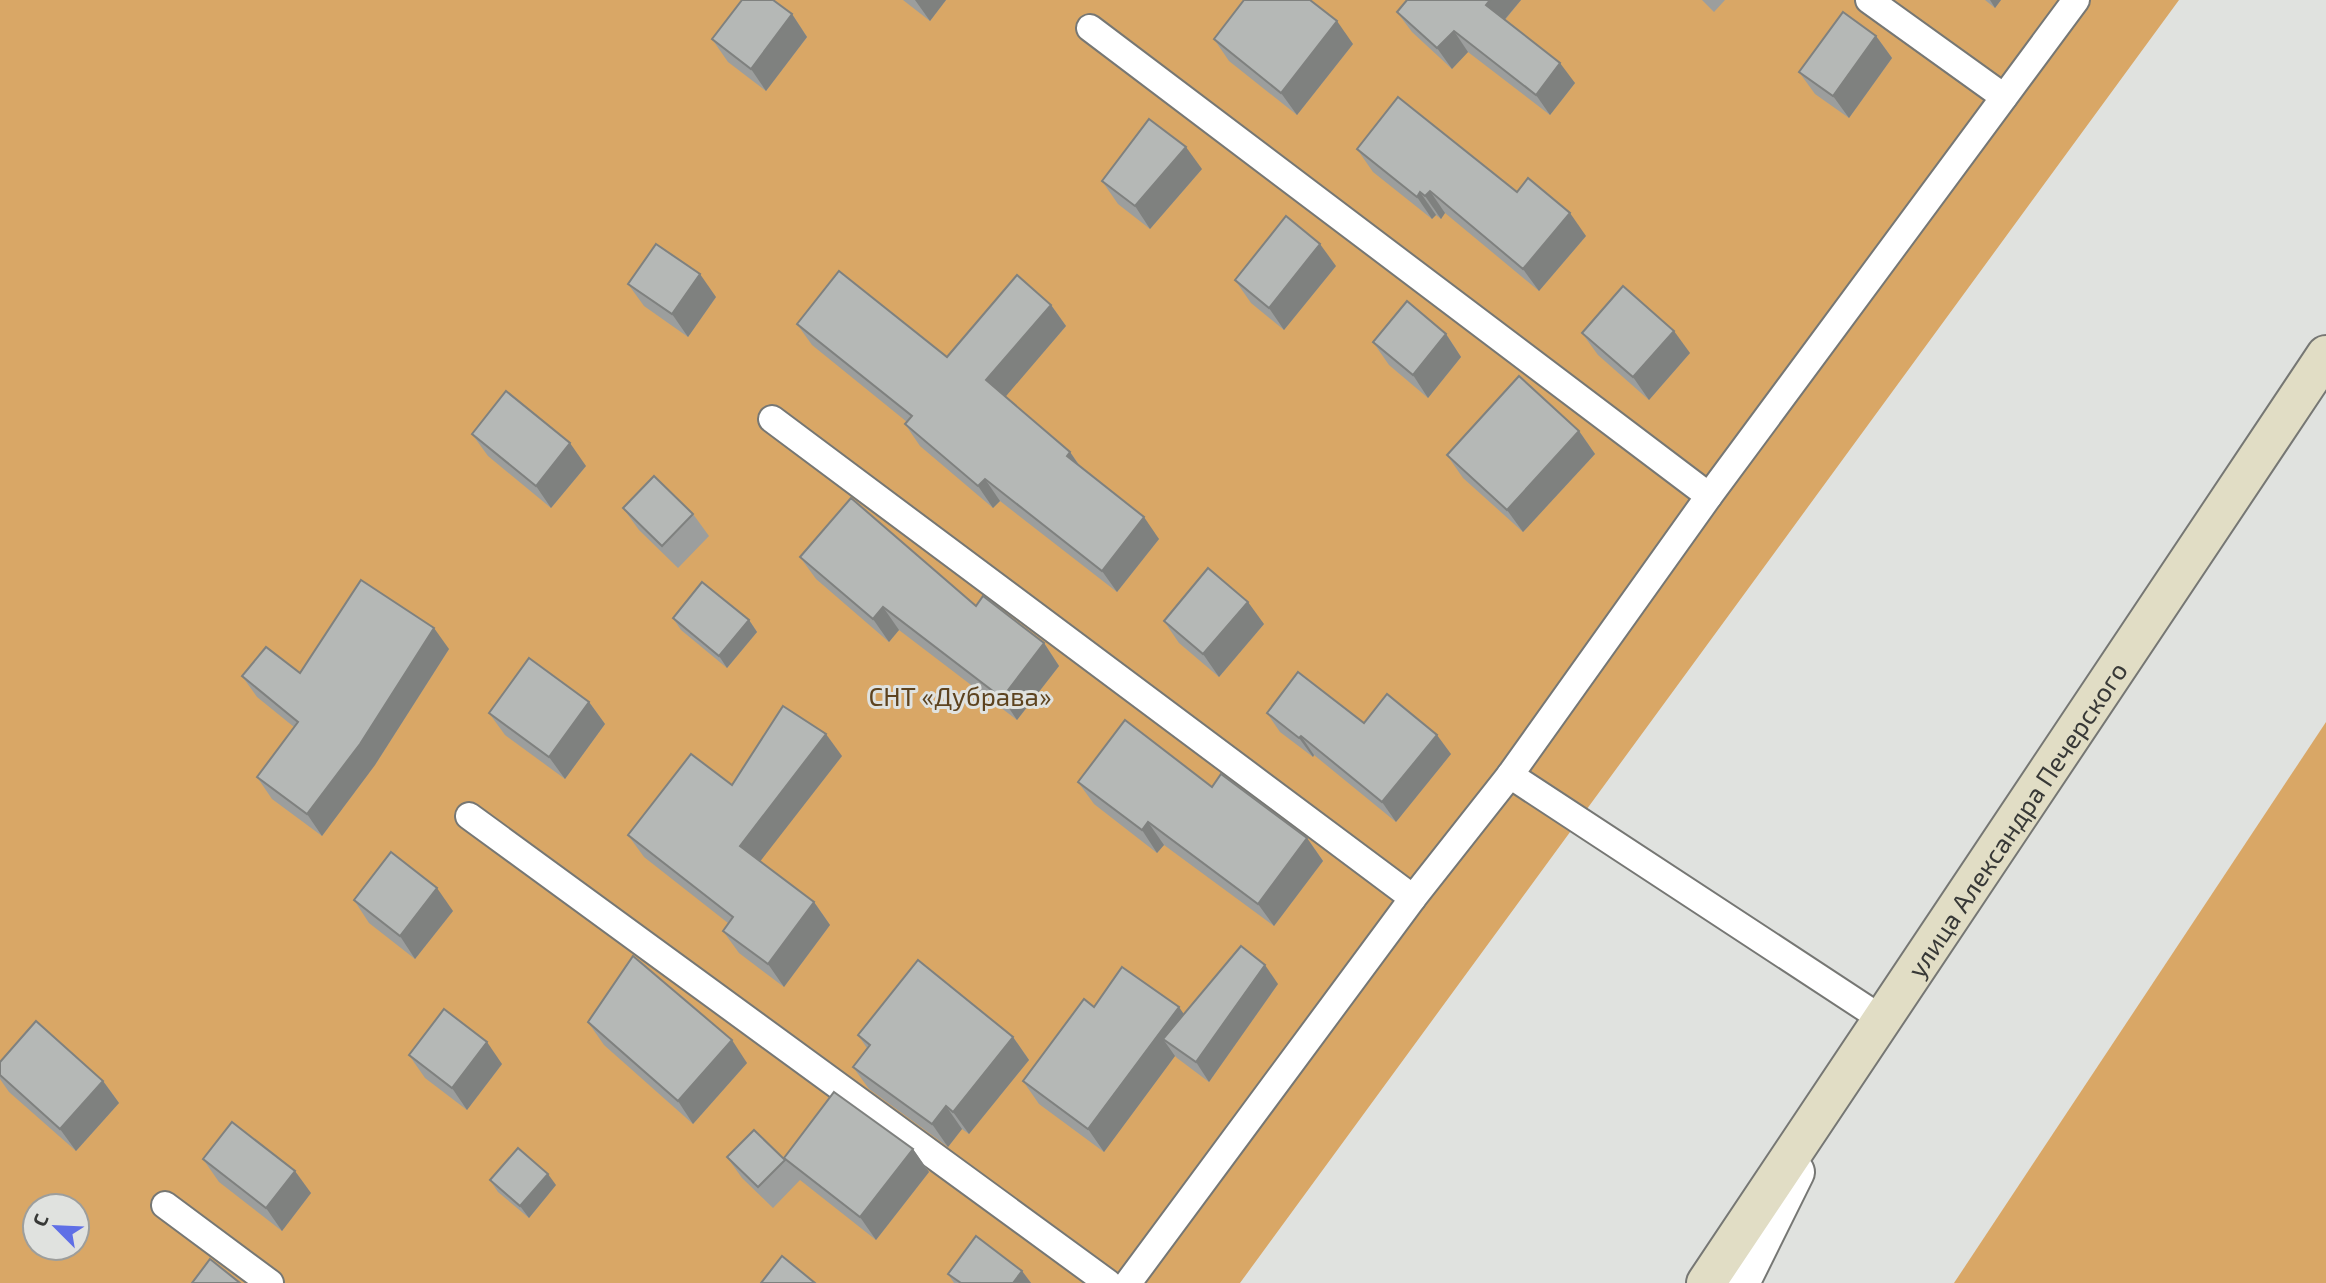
<svg xmlns="http://www.w3.org/2000/svg" width="2326" height="1283" font-family="'Exo 2',sans-serif">
<style>
.green{fill:#d9a766;fill-rule:evenodd}
.lines{fill:none;stroke-linecap:round;stroke-linejoin:round}
.service-casing{stroke:#767774;stroke-width:30}
.minor-casing{stroke:#767774;stroke-width:42}
.secondary-casing{stroke:#767774;stroke-width:42}
.service{stroke:#fff;stroke-width:26}
.minor{stroke:#fff;stroke-width:38}
.secondary{stroke:#e1ddc5;stroke-width:38}
.wall{fill:#9c9e9d}
.shaded-wall{fill:#7f817f}
.building{fill:#b5b8b6;stroke:#7f817f;stroke-width:2}
.labels{text-anchor:middle;dominant-baseline:central;stroke-width:6;stroke-linejoin:round;paint-order:stroke}
.park-label{font-size:26px;fill:#5d431f;stroke:#e0e2df}
.street-label{font-size:26px;fill:#383937;stroke:#e0e2df}
</style>
<rect width="100%" height="100%" fill="#e0e2df"/>
<!-- green -->
<g class="green">
<path d="M0,0H2179L1240,1283H0ZM35,1206H77V1248H35Z"/>
<path d="M2326,722V1283H1954Z"/>
</g>
<g class="lines">
<!-- service casing -->
<g class="service-casing">
<g id="service">
<path d="M1869,0L2004,97"/>
<path d="M1090,28L1709,496"/>
<path d="M772,419L1413,898"/>
<path d="M1510,775L1882,1019"/>
<path d="M469,816L1108,1283"/>
<path d="M165,1205L270,1283"/>
<path d="M1128,1283L1413,898L1510,775L1709,496L2076,0"/>
</g>
</g>
<!-- minor casing -->
<g class="minor-casing">
<path id="minor" d="M1740,1283L1795,1172"/>
</g>
<!-- secondary casing -->
<g class="secondary-casing">
<g id="secondary">
<path id="s1" d="M1706,1283L2326,355"/>
</g>
</g>
<!-- service -->
<use href="#service" class="service"/>
<!-- minor -->
<use href="#minor" class="minor"/>
<!-- secondary -->
<use href="#secondary" class="secondary"/>
</g>
<!-- wall -->
<g class="wall">
<path d="M903,0H946L930,21Z"/>
<path d="M1407,0H1521L1505,20L1575,83L1550,115L1468,52L1452,69L1412,32L1397,12Z"/>
<path d="M1702,0H1725L1714,12Z"/>
<path d="M1985,0H2001L1995,8Z"/>
<path d="M792,14L807,37L766,91L728,62L712,39Z"/>
<path d="M1876,36L1892,58L1849,118L1815,94L1799,72Z"/>
<path d="M1214,39L1353,44L1297,115L1229,61Z"/>
<path d="M1357,149L1517,192L1586,236L1539,291L1445,213L1441,219L1436,215L1432,219L1373,172Z"/>
<path d="M1202,169L1150,229L1118,204L1102,181Z"/>
<path d="M1336,266L1284,330L1251,303L1235,280Z"/>
<path d="M628,284L716,297L688,337L644,306Z"/>
<path d="M1051,305L1066,326L1005,397L1070,452L1080,466L1159,539L1117,592L1000,501L993,508L920,446L905,424L907,422L812,345L797,324L947,357Z"/>
<path d="M1582,333L1690,353L1649,400L1598,355Z"/>
<path d="M1446,334L1461,357L1428,398L1389,365L1373,342Z"/>
<path d="M1579,431L1595,454L1523,532L1463,478L1447,455Z"/>
<path d="M472,434L586,466L551,508L488,456Z"/>
<path d="M623,508L693,514L709,536L678,568L639,530Z"/>
<path d="M800,557L976,606L1044,643L1059,666L1017,720L899,630L889,642L816,579Z"/>
<path d="M673,618L749,620L757,632L727,668L681,630Z"/>
<path d="M1164,621L1264,624L1219,677L1179,643Z"/>
<path d="M449,649L375,765L322,836L272,799L257,777L294,727L257,697L242,676L300,673Z"/>
<path d="M589,702L605,724L565,779L505,735L489,713Z"/>
<path d="M1267,713L1364,723L1451,754L1396,822L1314,755L1313,757L1280,732Z"/>
<path d="M842,756L760,861L814,902L830,925L784,987L739,953L723,931L728,923L644,857L628,835L732,785Z"/>
<path d="M1078,782L1212,787L1307,838L1323,861L1274,926L1164,845L1157,853L1094,804Z"/>
<path d="M354,900L453,911L415,959L369,923Z"/>
<path d="M1278,984L1209,1082L1177,1058L1175,1056L1104,1152L1039,1104L1023,1081L1094,1007L1184,1014Z"/>
<path d="M588,1022L747,1063L693,1124L604,1045Z"/>
<path d="M858,1035L1013,1037L1029,1060L969,1134L962,1129L948,1147L869,1089L853,1067L867,1048Z"/>
<path d="M409,1055L502,1064L467,1110L425,1078Z"/>
<path d="M0,1062L103,1081L119,1103L76,1151L9,1092L0,1079Z"/>
<path d="M913,1149L929,1172L876,1240L800,1180L773,1208L742,1178L727,1157L785,1160Z"/>
<path d="M203,1159L311,1193L282,1231L219,1182Z"/>
<path d="M490,1180L556,1185L529,1218L498,1192Z"/>
<path d="M1022,1271L1031,1283H954L948,1274Z"/>
</g>
<!-- shaded-wall -->
<g class="shaded-wall">
<path d="M915,0H946L930,21Z"/>
<path d="M1490,0H1521L1500,25L1486,5Z"/>
<path d="M1990,0H2001L1995,8Z"/>
<path d="M792,14L807,37L766,91L751,69Z"/>
<path d="M1337,21L1353,44L1297,115L1281,93Z"/>
<path d="M1454,31L1468,52L1452,69L1437,48Z"/>
<path d="M1876,36L1892,58L1849,118L1833,96Z"/>
<path d="M1560,63L1575,83L1550,115L1536,95Z"/>
<path d="M1186,147L1202,169L1150,229L1135,206Z"/>
<path d="M1430,191L1445,213L1441,219L1425,196Z"/>
<path d="M1420,192L1436,215L1432,219L1417,197Z"/>
<path d="M1570,213L1586,236L1539,291L1523,269Z"/>
<path d="M1320,244L1336,266L1284,330L1269,308Z"/>
<path d="M700,274L716,297L688,337L672,314Z"/>
<path d="M1051,305L1066,326L1001,402L986,380Z"/>
<path d="M1674,331L1690,353L1649,400L1633,377Z"/>
<path d="M1446,334L1461,357L1428,398L1413,375Z"/>
<path d="M1579,431L1595,454L1523,532L1507,510Z"/>
<path d="M570,443L586,466L551,508L536,486Z"/>
<path d="M1070,452L1085,474L1067,456Z"/>
<path d="M985,479L1000,501L993,508L978,486Z"/>
<path d="M1144,517L1159,539L1117,592L1102,571Z"/>
<path d="M1248,602L1264,624L1219,677L1203,654Z"/>
<path d="M883,607L899,630L889,642L873,619Z"/>
<path d="M749,620L757,632L727,668L719,656Z"/>
<path d="M434,628L449,649L375,765L322,836L307,814Z"/>
<path d="M1044,643L1059,666L1017,720L1002,698Z"/>
<path d="M589,702L605,724L565,779L549,757Z"/>
<path d="M826,734L842,756L755,868L740,846Z"/>
<path d="M1437,735L1451,754L1396,822L1382,802Z"/>
<path d="M1301,736L1314,755L1313,757L1299,738Z"/>
<path d="M1148,822L1164,845L1157,853L1142,830Z"/>
<path d="M1307,838L1323,861L1274,926L1258,904Z"/>
<path d="M437,888L453,911L415,959L400,936Z"/>
<path d="M814,902L830,925L784,987L768,964Z"/>
<path d="M1265,965L1278,984L1209,1082L1196,1062Z"/>
<path d="M1179,1007L1194,1029L1163,1039L1175,1056L1104,1152L1088,1129Z"/>
<path d="M1013,1037L1029,1060L969,1134L953,1112Z"/>
<path d="M732,1040L747,1063L693,1124L678,1101Z"/>
<path d="M487,1042L502,1064L467,1110L452,1088Z"/>
<path d="M103,1081L119,1103L76,1151L60,1129Z"/>
<path d="M946,1106L962,1129L948,1147L932,1124Z"/>
<path d="M913,1149L929,1172L876,1240L860,1217Z"/>
<path d="M295,1171L311,1193L282,1231L266,1208Z"/>
<path d="M548,1174L556,1185L529,1218L520,1206Z"/>
<path d="M1022,1271L1031,1283H1013Z"/>
</g>
<!-- building -->
<g class="building">
<path d="M742,0H773L792,14L751,69L712,39Z"/>
<path d="M1244,0H1310L1337,21L1281,93L1214,39Z"/>
<path d="M1407,0H1490L1486,5L1560,63L1536,95L1454,31L1437,48L1397,12Z"/>
<path d="M1843,12L1876,36L1833,96L1799,72Z"/>
<path d="M1398,97L1517,192L1528,178L1570,213L1523,269L1430,191L1425,196L1420,192L1417,197L1357,149Z"/>
<path d="M1149,119L1186,147L1135,206L1102,181Z"/>
<path d="M1286,216L1320,244L1269,308L1235,280Z"/>
<path d="M656,244L700,274L672,314L628,284Z"/>
<path d="M839,271L947,357L1017,275L1051,305L986,380L1070,452L1067,456L1144,517L1102,571L985,479L978,486L905,424L912,416L797,324Z"/>
<path d="M1623,286L1674,331L1633,377L1582,333Z"/>
<path d="M1407,301L1446,334L1413,375L1373,342Z"/>
<path d="M1519,376L1579,431L1507,510L1447,455Z"/>
<path d="M506,391L570,443L536,486L472,434Z"/>
<path d="M654,476L693,514L662,546L623,508Z"/>
<path d="M851,498L976,606L983,596L1044,643L1002,698L883,607L873,619L800,557Z"/>
<path d="M1208,568L1248,602L1203,654L1164,621Z"/>
<path d="M361,580L434,628L360,744L307,814L257,777L298,722L242,676L266,647L300,673Z"/>
<path d="M702,582L749,620L719,656L673,618Z"/>
<path d="M529,658L589,702L549,757L489,713Z"/>
<path d="M1298,672L1364,723L1387,694L1437,735L1382,802L1301,736L1299,738L1267,713Z"/>
<path d="M783,706L826,734L740,846L814,902L768,964L723,931L733,917L628,835L691,754L732,785Z"/>
<path d="M1125,720L1212,787L1221,774L1307,838L1258,904L1148,822L1142,830L1078,782Z"/>
<path d="M391,852L437,888L400,936L354,900Z"/>
<path d="M1241,946L1265,965L1196,1062L1163,1039Z"/>
<path d="M633,956L732,1040L678,1101L588,1022Z"/>
<path d="M918,960L1013,1037L953,1112L946,1106L932,1124L853,1067L870,1045L858,1035Z"/>
<path d="M1122,967L1179,1007L1088,1129L1023,1081L1084,999L1094,1007Z"/>
<path d="M444,1009L487,1042L452,1088L409,1055Z"/>
<path d="M36,1021L103,1081L60,1129L0,1075V1062Z"/>
<path d="M834,1092L913,1149L860,1217L784,1158Z"/>
<path d="M232,1122L295,1171L266,1208L203,1159Z"/>
<path d="M754,1130L785,1160L758,1187L727,1157Z"/>
<path d="M518,1148L548,1174L520,1206L490,1180Z"/>
<path d="M976,1236L1022,1271L1013,1283H961L948,1274Z"/>
<path d="M782,1256L815,1283H761Z"/>
<path d="M210,1259L240,1283H192Z"/>
</g>
<g class="labels">
<!-- park labels -->
<g class="park-label">
<text x="960" y="695">СНТ «Дубрава»</text>
</g>
<!-- street labels -->
<g class="street-label">
<text stroke="none"><textPath href="#s1" startOffset="558">улица Александра Печерского</textPath></text>
</g>
</g>
<!-- north arrow -->
<g transform="translate(56 1227) rotate(294)"><circle r="33" fill="#e0e2df" stroke="#9d9e9c" stroke-width="2"/>
<path d="M0-5L12 26L0 18L-12 26Z" fill="#5f6fe6"/>
<text y="-10" font-size="19" font-weight="bold" text-anchor="middle" fill="#383937">С</text>
</g>
</svg>
